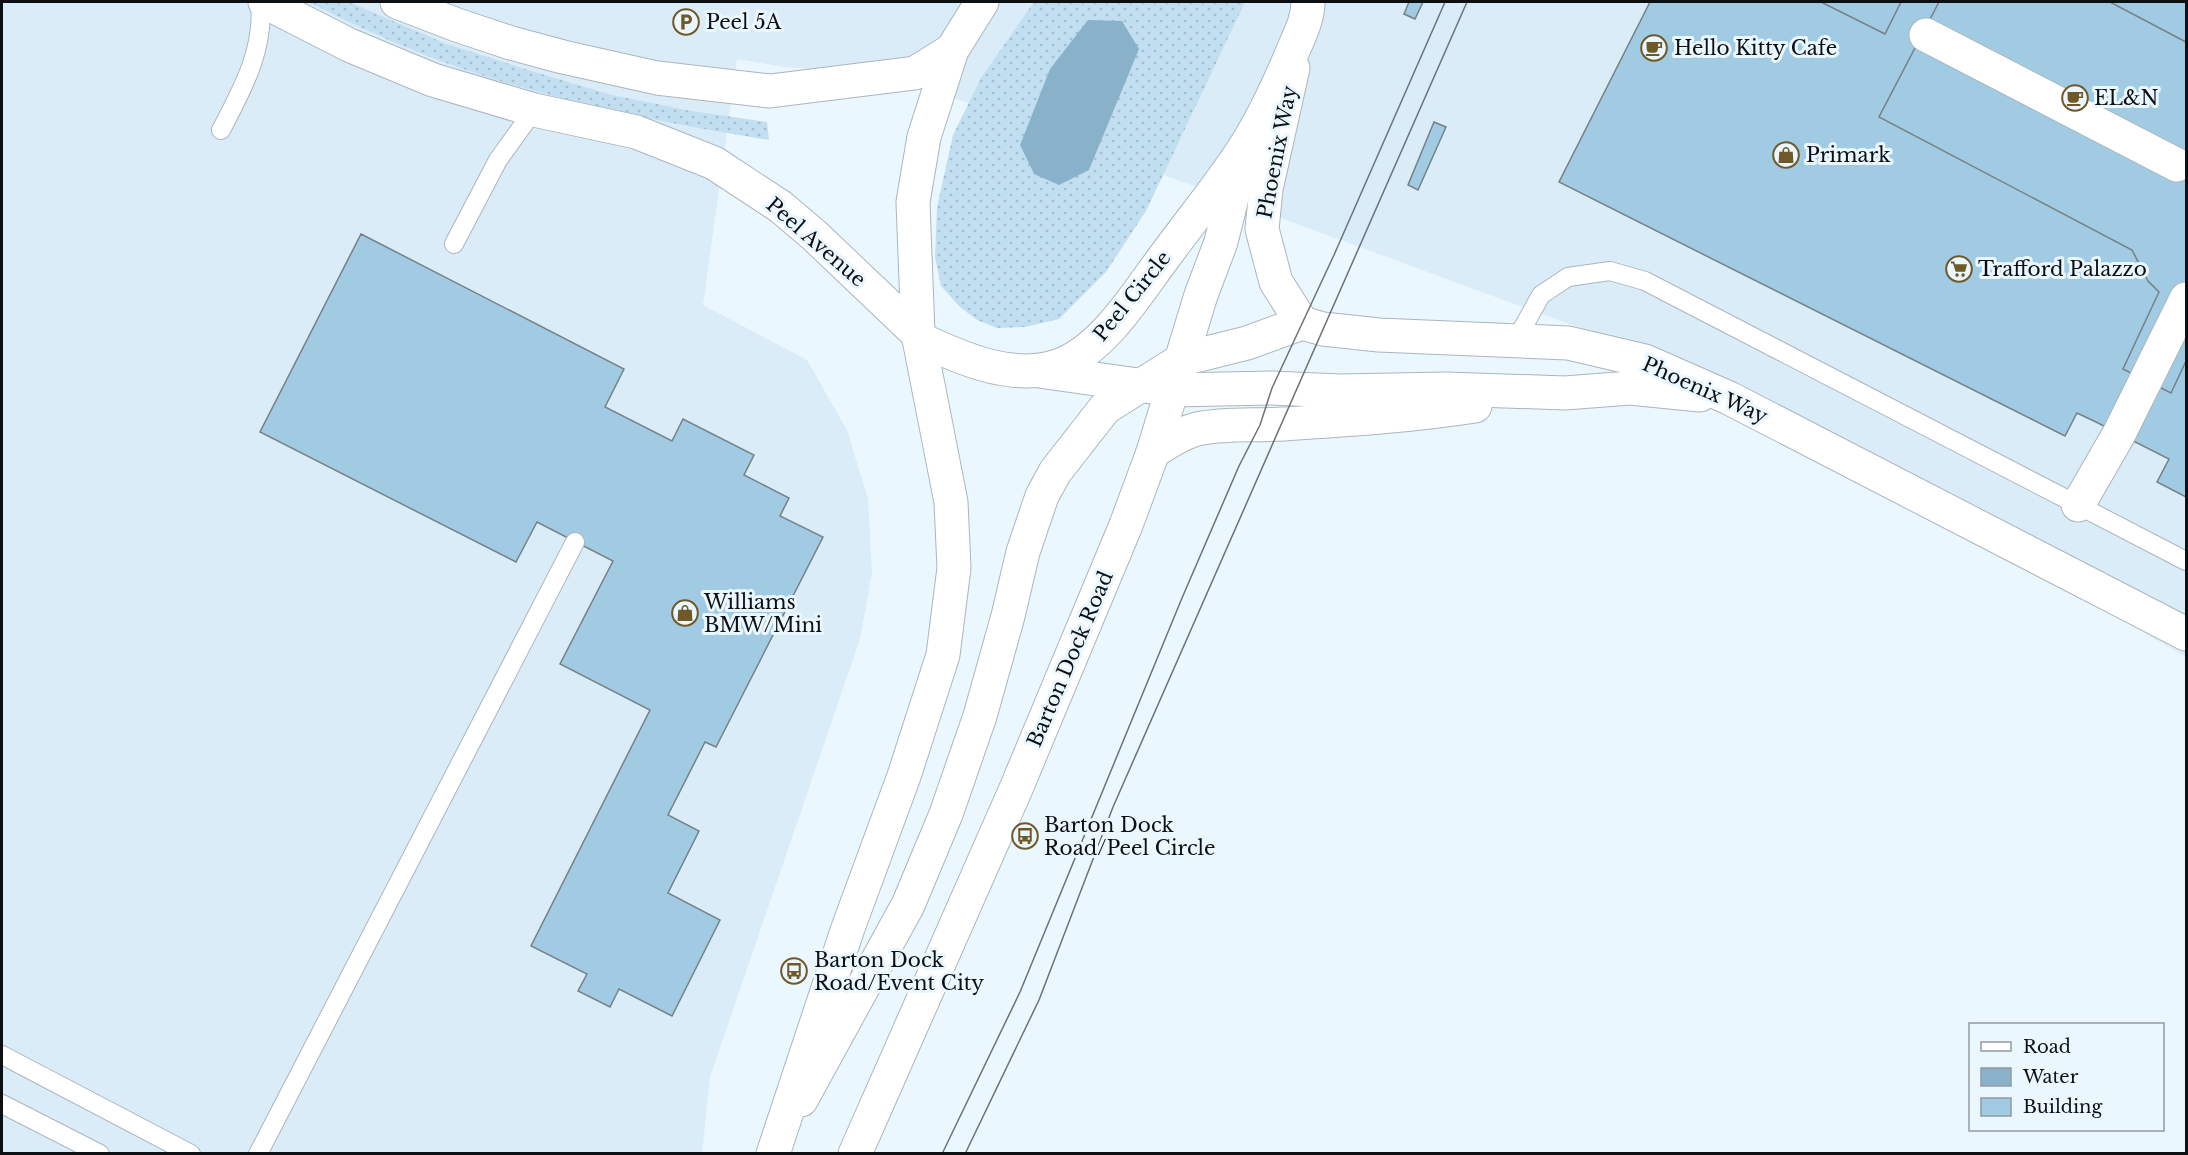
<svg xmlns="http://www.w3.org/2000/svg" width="2188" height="1155" font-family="'Libre Baskerville',serif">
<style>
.built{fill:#daecf8}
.grass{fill:url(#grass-dots);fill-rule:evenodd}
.water{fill:#89b1c9}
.building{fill:#a1cbe2;stroke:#768187;stroke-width:1.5}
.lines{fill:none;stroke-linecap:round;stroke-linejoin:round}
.lane-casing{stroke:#aab6bd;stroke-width:20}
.street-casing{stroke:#aab6bd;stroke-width:35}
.secondary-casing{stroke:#aab6bd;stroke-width:35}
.lane{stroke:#fff;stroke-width:18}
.street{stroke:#fff;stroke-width:33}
.secondary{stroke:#fff;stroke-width:33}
.tram{stroke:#6b7277;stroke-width:1.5}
.labels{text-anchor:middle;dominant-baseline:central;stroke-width:6;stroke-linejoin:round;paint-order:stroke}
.poi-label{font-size:20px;fill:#0c1012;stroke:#ebf7fe;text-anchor:start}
.street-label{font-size:20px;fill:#0c1012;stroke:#ebf7fe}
</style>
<defs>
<pattern id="grass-dots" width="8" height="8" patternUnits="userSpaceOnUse" patternTransform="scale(1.5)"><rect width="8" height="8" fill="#c1dff0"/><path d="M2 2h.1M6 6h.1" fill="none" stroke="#a5becd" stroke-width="1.8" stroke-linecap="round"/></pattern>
</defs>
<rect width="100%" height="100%" fill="#ebf7fe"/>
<!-- built -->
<path class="built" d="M2,2H2186V657L1788,427L1629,346L878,70L831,71L784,67L737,59L703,305L807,360L847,430L868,499L872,573L860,639L710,1077L702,1153L2,1154Z"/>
<!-- grass -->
<g class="grass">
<path d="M308,2H349L444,43L528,70L612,95L691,111L767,122L769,140C657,122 547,100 441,61C395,44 351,23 308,2Z"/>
<path d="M1034,2H1245L1146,211L1106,272L1059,319L1025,327L997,328L977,320L960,307L941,286L935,257L937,207L953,135L981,78ZM1122,21L1138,49L1089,170L1034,174L1020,145L1050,69Z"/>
</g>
<!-- water -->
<path class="water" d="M1088,20L1122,21L1139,49L1089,170L1059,185L1034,174L1020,145L1050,69Z"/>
<!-- building -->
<g class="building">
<path d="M1409,2H1423L1415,19L1404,14Z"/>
<path d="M1650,2H2186V497L2157,482L2169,459L2096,422L2077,413L2065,436L1559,182Z"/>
<path d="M1821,2H1901L1885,34Z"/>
<path d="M1939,2H2110L2186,42V361L2171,393L2123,369L2159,292L2148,281L2132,250L1879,117Z"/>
<path d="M1434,122L1446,127L1418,190L1408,185Z"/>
<path d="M361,234L624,369L605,407L672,441L683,419L754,455L744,475L789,498L780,516L823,537L716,747L705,742L668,815L699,831L668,893L720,920L672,1016L619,989L610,1007L578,991L587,974L531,946L650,710L560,664L613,561L537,522L516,562L260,432Z"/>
</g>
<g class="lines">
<!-- lane casing -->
<g class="lane-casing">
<g id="lane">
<path d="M221,130C242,90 265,49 260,2"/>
<path d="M454,244L498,160L534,110"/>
<path d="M1516,340L1541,295L1568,277L1610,271L1645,281L2186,561"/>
<path d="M2,1055L191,1154"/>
<path d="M2,1104L100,1154"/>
<path d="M258,1154L575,542"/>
</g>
</g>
<!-- street casing -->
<g class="street-casing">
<g id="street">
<path d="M265,2L349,45L433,80L534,110L636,132L714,163L781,207L815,236L918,334"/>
<path d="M397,2L457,25L511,43L563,57L657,78L770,91L915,73L952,50"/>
<path d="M1926,35L2177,165"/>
<path d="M1293,68L1266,189L1262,229L1276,282L1302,323L1323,329L1379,335L1568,343L1645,361L1729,398L2186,634"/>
<path d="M1039,371L1173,390L1272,388L1340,391L1447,389L1565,393L1630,388L1700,395"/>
<path d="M1153,452C1167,443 1181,433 1197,429C1226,423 1254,426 1284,424C1347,420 1411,416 1475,406"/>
<path d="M2078,505L2119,434L2186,299"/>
<path d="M801,1100L908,905L946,814L980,716L1008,616L1023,552L1042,496L1055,472L1105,408L1183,359L1247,343L1302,323"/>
</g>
</g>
<!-- secondary casing -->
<g class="secondary-casing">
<g id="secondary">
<path d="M920,339C962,359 1017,383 1063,364C1105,346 1136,295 1162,260C1189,223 1218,188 1243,150C1261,122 1279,84 1292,53C1299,36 1308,20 1308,2"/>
<path d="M773,1154L848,928L904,776L943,655L954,568L951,502L918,334L913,202L924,137L952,50L982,2"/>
<path d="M855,1154L1015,791L1126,525L1153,452L1201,295L1221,242L1244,149"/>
</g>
</g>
<!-- lane -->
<use href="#lane" class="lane"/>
<!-- street -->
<use href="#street" class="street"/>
<!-- secondary -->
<use href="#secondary" class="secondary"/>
<!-- tram -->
<g class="tram">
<path d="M942,1154L1020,992L1182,598L1239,466L1260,425L1272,388L1334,255L1445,2"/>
<path d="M965,1154L1039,1000L1113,807L1467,2"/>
</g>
</g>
<!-- icons -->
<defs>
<g id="parking-ring" transform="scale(1.35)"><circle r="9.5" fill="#ebf7fe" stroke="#705929" stroke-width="1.5"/><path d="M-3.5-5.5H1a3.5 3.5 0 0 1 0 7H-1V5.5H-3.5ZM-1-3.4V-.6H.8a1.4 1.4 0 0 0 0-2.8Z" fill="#705929"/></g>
<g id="cafe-ring" transform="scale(1.35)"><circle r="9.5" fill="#ebf7fe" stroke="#705929" stroke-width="1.5"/><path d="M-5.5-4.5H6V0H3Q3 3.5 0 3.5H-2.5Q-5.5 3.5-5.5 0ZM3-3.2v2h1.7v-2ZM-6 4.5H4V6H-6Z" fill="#705929"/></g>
<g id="shop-ring" transform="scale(1.35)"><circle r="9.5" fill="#ebf7fe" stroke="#705929" stroke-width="1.5"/><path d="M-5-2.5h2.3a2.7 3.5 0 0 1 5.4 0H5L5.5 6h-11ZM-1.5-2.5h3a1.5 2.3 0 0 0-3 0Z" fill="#705929"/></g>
<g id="supermarket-ring" transform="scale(1.35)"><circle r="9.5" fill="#ebf7fe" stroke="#705929" stroke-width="1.5"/><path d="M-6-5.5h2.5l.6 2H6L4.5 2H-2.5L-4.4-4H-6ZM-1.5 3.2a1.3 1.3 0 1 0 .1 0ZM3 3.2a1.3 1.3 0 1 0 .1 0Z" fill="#705929"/></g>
<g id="bus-ring" transform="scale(1.35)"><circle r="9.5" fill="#ebf7fe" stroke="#705929" stroke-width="1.5"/><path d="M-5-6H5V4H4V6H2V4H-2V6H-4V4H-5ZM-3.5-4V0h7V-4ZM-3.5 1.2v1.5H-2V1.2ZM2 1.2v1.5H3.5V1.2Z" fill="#705929"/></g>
</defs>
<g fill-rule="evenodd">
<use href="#parking-ring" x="686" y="22"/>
<use href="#cafe-ring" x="1654" y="48"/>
<use href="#cafe-ring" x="2075" y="98"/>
<use href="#shop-ring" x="1786" y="155"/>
<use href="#supermarket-ring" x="1959" y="269"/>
<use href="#shop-ring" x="685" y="613"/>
<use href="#bus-ring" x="1025" y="836"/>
<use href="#bus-ring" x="794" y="971"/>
</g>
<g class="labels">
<!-- poi labels -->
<g class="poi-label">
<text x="706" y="22">Peel 5A</text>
<text x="1674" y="48">Hello Kitty Cafe</text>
<text x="2094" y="98">EL&amp;N</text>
<text x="1806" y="155">Primark</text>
<text x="1978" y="269">Trafford Palazzo</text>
<text x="704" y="602">Williams<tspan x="704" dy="23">BMW/Mini</tspan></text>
<text x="1044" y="825">Barton Dock<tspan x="1044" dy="23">Road/Peel Circle</tspan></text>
<text x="814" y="960">Barton Dock<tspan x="814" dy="23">Road/Event City</tspan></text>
</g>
<!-- street labels -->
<g class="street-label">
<text transform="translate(1277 152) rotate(-79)">Phoenix Way</text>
<text transform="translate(816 242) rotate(41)">Peel Avenue</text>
<text transform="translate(1132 296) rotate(-51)">Peel Circle</text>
<text transform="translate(1705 390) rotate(24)">Phoenix Way</text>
<text transform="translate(1070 659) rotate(-67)">Barton Dock Road</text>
</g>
</g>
<!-- border -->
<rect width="2188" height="1155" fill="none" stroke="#0c1012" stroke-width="6"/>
<!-- legend -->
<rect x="1969" y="1023" width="195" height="108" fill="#ebf7fe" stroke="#929ba0" stroke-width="1.5"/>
<rect x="1981" y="1042" width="30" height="9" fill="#ffffff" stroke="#929ba0" stroke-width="1.5"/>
<text x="2023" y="1053" font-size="18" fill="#0c1012">Road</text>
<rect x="1981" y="1068" width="30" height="18" fill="#89b1c9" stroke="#929ba0" stroke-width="1.5"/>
<text x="2023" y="1083" font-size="18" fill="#0c1012">Water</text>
<rect x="1981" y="1098" width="30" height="18" fill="#a1cbe2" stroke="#929ba0" stroke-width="1.5"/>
<text x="2023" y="1113" font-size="18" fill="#0c1012">Building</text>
</svg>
